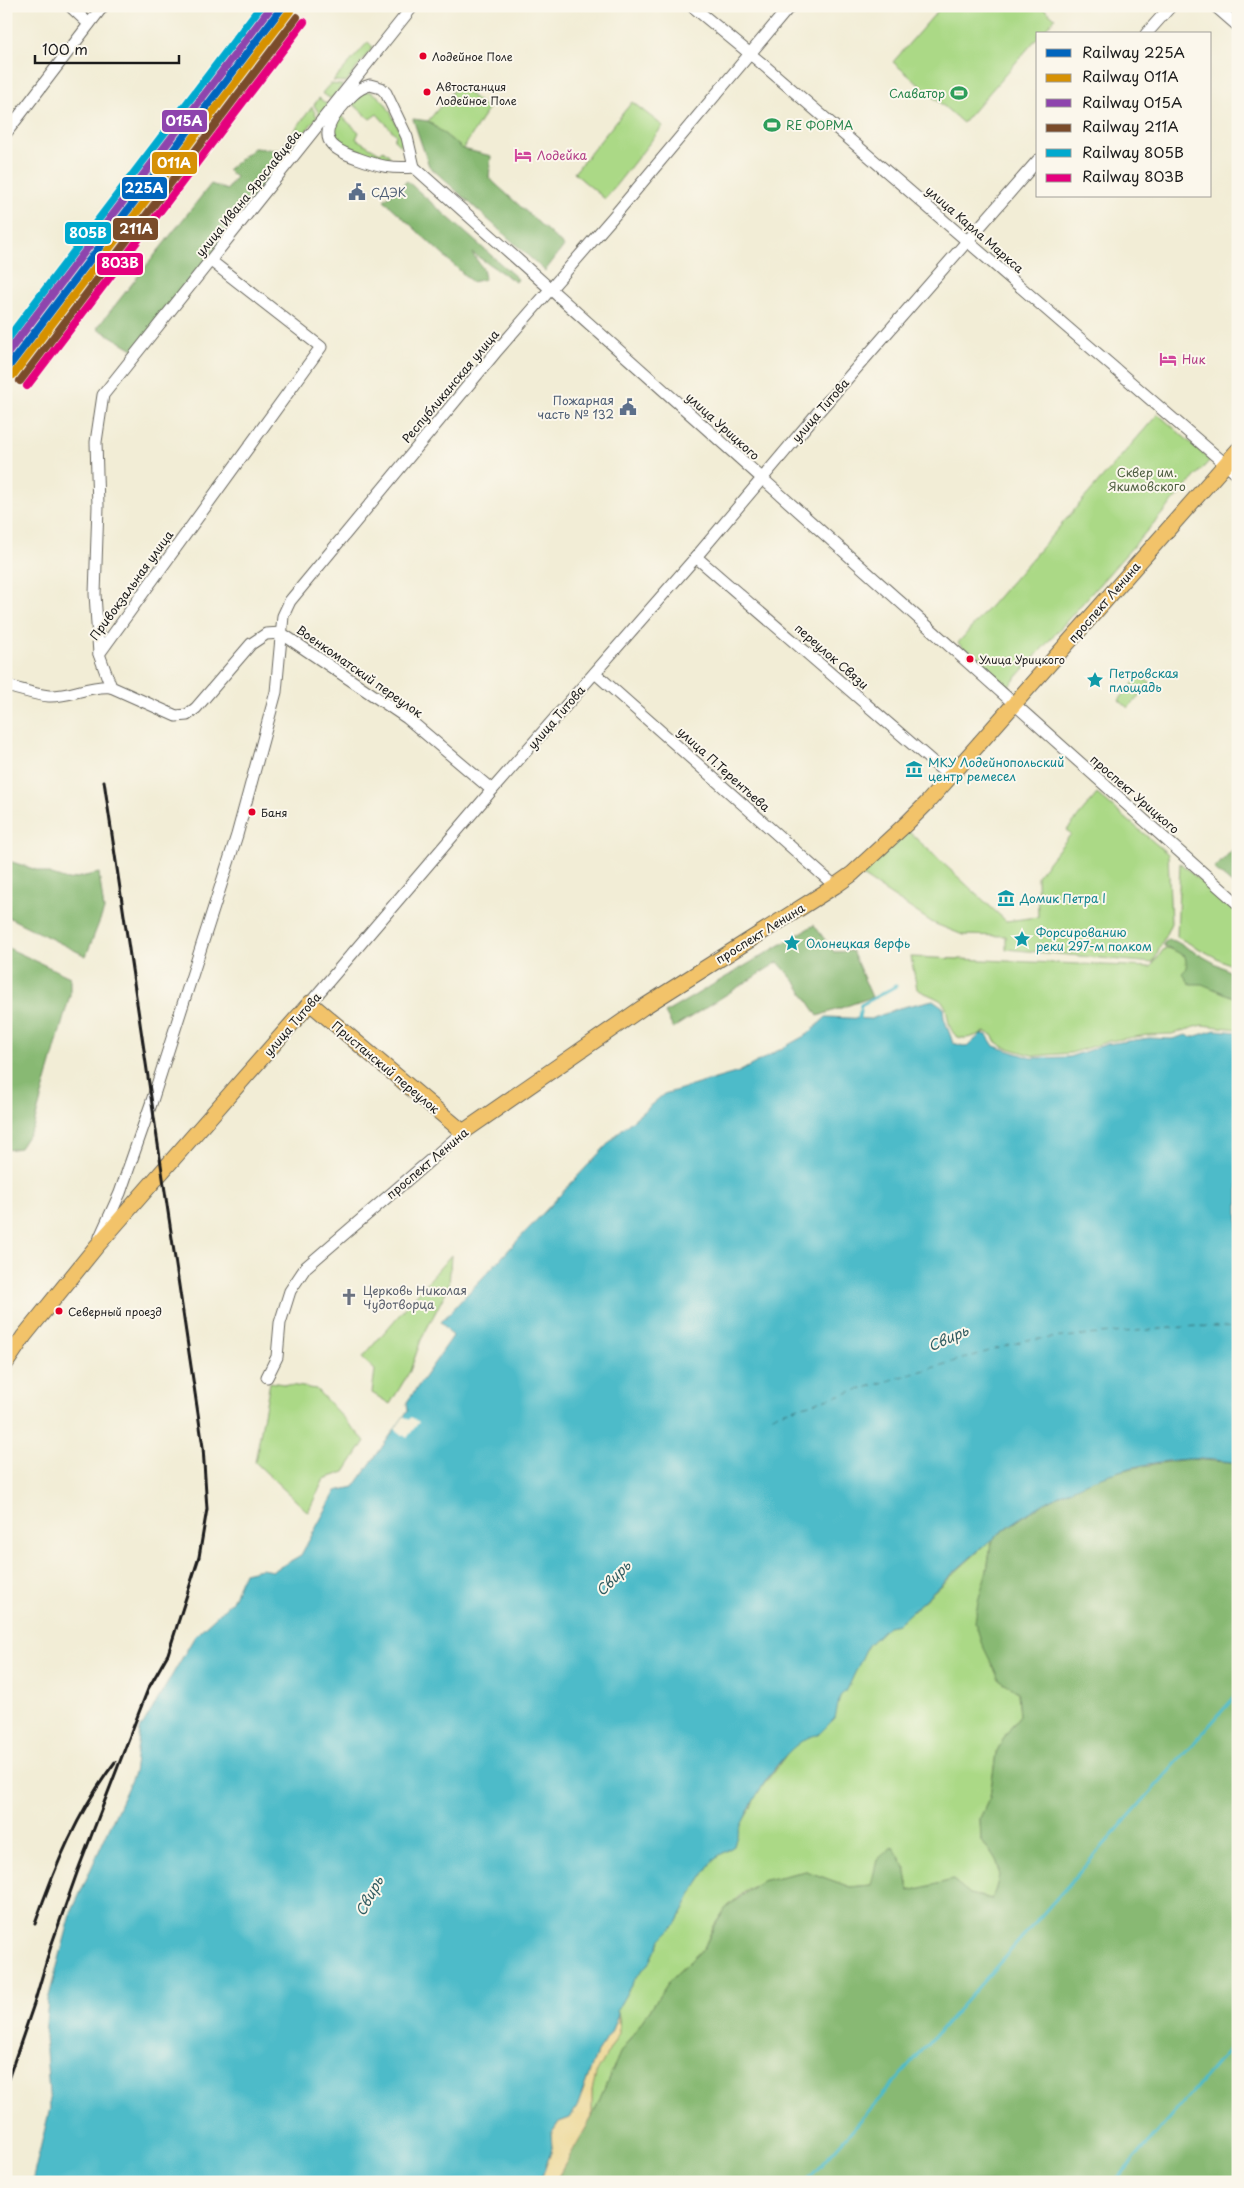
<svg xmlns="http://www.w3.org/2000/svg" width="1244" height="2188" font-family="'Playpen Sans',sans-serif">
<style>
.green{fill:#abd986;stroke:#647a51}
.forest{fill:#88b973;stroke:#526a48}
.sand{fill:#eeda9e;stroke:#857b5d}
.water{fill:#4ebbc9;stroke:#356c72}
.pier{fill:#f2edd6}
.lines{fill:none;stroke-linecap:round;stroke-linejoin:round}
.stream{stroke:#4ebbc9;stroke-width:3}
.ferry{stroke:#305c61;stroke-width:1;stroke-dasharray:6 5;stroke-linecap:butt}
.minor-casing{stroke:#67655d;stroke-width:13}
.major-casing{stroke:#67655d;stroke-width:17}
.minor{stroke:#fff;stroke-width:11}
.major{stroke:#f2c36a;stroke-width:15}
.rail{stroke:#1c1c1c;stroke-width:3}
.rail-1-casing{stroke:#fbf7ec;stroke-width:11}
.rail-2-casing{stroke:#fbf7ec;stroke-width:11}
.rail-3-casing{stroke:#fbf7ec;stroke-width:11}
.rail-4-casing{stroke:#fbf7ec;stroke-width:11}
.rail-5-casing{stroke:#fbf7ec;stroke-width:11}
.rail-6-casing{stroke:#fbf7ec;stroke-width:11}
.rail-1{stroke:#0065bd;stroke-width:8}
.rail-2{stroke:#d69104;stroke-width:8}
.rail-3{stroke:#8e44ad;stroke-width:8}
.rail-4{stroke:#7a4b2a;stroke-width:8}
.rail-5{stroke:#00a9ce;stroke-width:8}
.rail-6{stroke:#e5007d;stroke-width:8}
.bus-dot{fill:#e4002b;stroke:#fbf7ec;stroke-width:2}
.labels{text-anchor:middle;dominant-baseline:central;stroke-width:4;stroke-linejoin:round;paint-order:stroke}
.bus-label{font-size:11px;fill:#1c1c1c;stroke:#fbf7ec;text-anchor:start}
.leisure-label{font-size:12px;fill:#27864d;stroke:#fbf7ec;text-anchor:end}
.hotel-label{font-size:12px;fill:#b23c85;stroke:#fbf7ec;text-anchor:start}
.service-label{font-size:12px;fill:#4e5e75;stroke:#fbf7ec;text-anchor:start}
.street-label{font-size:12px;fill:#1c1c1c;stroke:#fbf7ec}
.park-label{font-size:12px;fill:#4e5e41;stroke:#fbf7ec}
.culture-label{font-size:12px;fill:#0d838f;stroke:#fbf7ec;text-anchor:start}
.worship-label{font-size:12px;fill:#5b616d;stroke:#fbf7ec;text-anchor:start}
.water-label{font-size:14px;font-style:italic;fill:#305c61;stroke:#fbf7ec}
.line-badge{stroke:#fbf7ec;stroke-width:2}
.badge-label{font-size:14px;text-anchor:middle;font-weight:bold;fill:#fff}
</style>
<rect width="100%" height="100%" fill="#fbf7ec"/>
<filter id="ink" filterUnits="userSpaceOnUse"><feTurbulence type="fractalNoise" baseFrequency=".02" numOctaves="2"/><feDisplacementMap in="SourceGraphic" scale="10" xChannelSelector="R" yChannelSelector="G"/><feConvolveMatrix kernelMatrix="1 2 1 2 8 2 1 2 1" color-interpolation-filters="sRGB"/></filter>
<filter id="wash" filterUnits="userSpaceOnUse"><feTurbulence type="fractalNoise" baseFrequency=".0096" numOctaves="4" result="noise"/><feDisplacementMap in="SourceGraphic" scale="20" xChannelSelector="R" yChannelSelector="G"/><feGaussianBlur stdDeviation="1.12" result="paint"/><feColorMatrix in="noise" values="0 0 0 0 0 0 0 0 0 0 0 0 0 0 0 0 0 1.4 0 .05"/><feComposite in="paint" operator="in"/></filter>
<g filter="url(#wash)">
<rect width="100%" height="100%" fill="#f2edd6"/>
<!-- green -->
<g class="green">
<path d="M942,6H1041L1055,18L1041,34H1038V37L963,123L893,62Z"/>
<path d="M368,42L373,47L346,82L333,81Z"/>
<path d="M330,84L343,85L331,99L322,93Z"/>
<path d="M458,85L488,109L463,149L428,121Z"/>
<path d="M365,91C386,92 395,124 404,139L400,146L394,140L396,135L377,114L370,119L352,103L360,93Z"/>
<path d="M319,98L328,105L320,115L314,105Z"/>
<path d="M632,102L663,126L605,199L574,173Z"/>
<path d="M312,107L317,117L290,151L283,146Z"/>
<path d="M340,115L359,132L356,139L380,153L383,150L390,156L387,160L341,144L335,138L333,127Z"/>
<path d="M1158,414L1210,460L1008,687L958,643Z"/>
<path d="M1140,675L1151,684L1128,708L1119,700Z"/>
<path d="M1097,794L1168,854L1171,923L1153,963L1006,949V936L963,935L933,923L862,876L908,831L1006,921L1038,917L1037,876L1071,834L1067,830Z"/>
<path d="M1180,863L1238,914V969L1177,937Z"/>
<path d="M1168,948L1178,950L1238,984V1029L1202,1025L1172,1034L1148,1035L1109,1041L1071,1053L1035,1056L1004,1047L996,1042L992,1035L985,1032C966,1040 953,1044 948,1019C947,1014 947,1008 944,1004C940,998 925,994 917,989L911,957L1151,967L1163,950Z"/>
<path d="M451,1255L449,1286L421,1340L410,1371L390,1404L372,1393L375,1370L362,1358Z"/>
<path d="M270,1382L316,1389L365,1441L345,1472L324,1479L308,1512L255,1462Z"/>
<path d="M992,1539L987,1570L999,1679L1018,1692L1020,1716L1006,1734L996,1753L990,1797L980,1818L981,1841C1002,1863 1003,1871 992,1899L970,1894L953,1880L909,1891L905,1867L877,1860L872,1885L850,1887L806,1871L761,1881L743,1893L726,1908L713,1927L704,1948L671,1979L620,2053L592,2117C592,2103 590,2088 596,2074C604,2052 627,2035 617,2010L634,1980L651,1960L661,1939L677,1923L696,1886L715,1858L734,1846L738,1829L751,1808L756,1795L792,1747L834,1718L840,1696L847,1689L868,1645L888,1626L898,1624Z"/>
</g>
<!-- forest -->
<g class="forest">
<path d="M413,119L428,121L463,149L491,156L489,178L564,246L545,271L429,166Z"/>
<path d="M254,148L280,150L293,158L138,352L97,328L211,184L227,190L236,177L227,170Z"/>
<path d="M407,181L518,279L516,282L472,253L483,269L485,279L472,282L384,200Z"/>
<path d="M1238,844V889L1214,869Z"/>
<path d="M6,860L67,880L99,873L104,910L86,956L6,916Z"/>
<path d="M814,925L834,952L852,951L872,997L818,1016L797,984L778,962L673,1028L665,1013Z"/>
<path d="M1167,939L1175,941L1229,971L1238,974V999L1202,984H1190L1182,973L1187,968L1185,956L1163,945Z"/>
<path d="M6,947L70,977V995L33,1128L20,1148L6,1150Z"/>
<path d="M1189,1459L1238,1463V2182H555L592,2117L620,2053L671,1979L704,1948L714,1927L726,1908L761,1881L806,1871L850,1887L871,1885L877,1860L893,1846L905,1867L909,1891L953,1880L970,1894L992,1899C1003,1870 1002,1863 981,1841L980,1818L990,1797L996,1753L1006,1734L1020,1716L1018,1692L999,1679L982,1644L975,1622L978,1601L987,1570L992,1539C1026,1514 1062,1489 1102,1476C1131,1467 1160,1463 1189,1459Z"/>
</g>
<!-- sand -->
<path class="sand" d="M618,2014L619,2033L596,2074L592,2090V2117L555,2182H540L552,2149L551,2134L559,2122L570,2118L577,2107L597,2052L611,2032Z"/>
<!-- water -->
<path class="water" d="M933,1000L943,1007L944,1018L953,1043L967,1047L981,1034L987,1035L994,1046L1032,1058L1069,1057L1107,1044L1149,1038L1172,1039L1186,1035L1193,1037L1215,1030L1238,1032V1463C1222,1461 1205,1458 1188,1459C1116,1463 1047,1494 991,1540C959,1566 929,1596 898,1624L888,1626L868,1645L847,1690L840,1696L835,1718L818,1735C785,1737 741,1816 734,1846L715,1858L696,1886L677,1923L661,1939L651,1960L634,1980L617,2010L618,2014L611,2032L597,2052L577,2107L570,2118L559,2122L551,2134L552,2149L540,2182H32L50,2108L45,2036L48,2000L72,1911L134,1773L140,1730L195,1636L232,1601L244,1573L261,1569L273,1571L301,1555L336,1491L354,1487L404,1416L408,1411L407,1402L453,1336L441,1322L621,1130L664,1094L739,1072L808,1034L826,1017L871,1019L899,1008Z"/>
<!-- pier -->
<path class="pier" d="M404,1416L409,1420L411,1417L419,1422L407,1438L395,1429Z"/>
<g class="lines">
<!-- stream -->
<g class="stream">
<path d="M859,1018L861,1005L896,986"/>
<path d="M806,2182L1238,1693"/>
<path d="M1115,2182L1238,2039"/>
</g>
<!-- ferry -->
<path class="ferry" d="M772,1415L1027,1340L1197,1326L1238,1328"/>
</g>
</g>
<g filter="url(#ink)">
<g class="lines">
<!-- minor casing -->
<g class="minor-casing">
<g id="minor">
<path d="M70,6L89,24"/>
<path d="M413,6L103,395L96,442L98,506L95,594L99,654L111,687L176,716L187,715L196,708L251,644L266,634L281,633L407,718L492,790"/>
<path d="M692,6L760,62L1238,475"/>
<path d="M1215,6L1238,26"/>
<path d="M1146,34L1171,6"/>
<path d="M370,85L381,88L386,93L407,137L414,167C391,169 379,166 357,158C327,148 318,136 340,109C349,98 356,89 370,85Z"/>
<path d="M6,133L103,6"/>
<path d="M414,167L1238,904"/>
<path d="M696,557L949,776"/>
<path d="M99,654L321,347L211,261"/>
<path d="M595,673L835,886"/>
<path d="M6,686C20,689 35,695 49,696C70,697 89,685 111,687"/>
<path d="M310,1003L492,790L696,557L819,411L1038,160"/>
<path d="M100,1237L120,1193L151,1104L237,835L276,692L283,616L290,601L495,353L614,216L790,6"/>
<path d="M267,1377L277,1357L280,1323L290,1291L306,1267L463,1132"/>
</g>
</g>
<!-- major casing -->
<g class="major-casing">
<path id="major" d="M6,1363L24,1336L96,1247L310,1003L463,1132L642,1008L835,886L852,874L906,824L926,804L1238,450"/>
</g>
<!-- minor -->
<use href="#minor" class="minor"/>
<!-- major -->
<use href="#major" class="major"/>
<!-- rail -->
<g class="rail">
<path d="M6,383L293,6"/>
<path d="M35,1924C55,1866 78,1811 115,1762"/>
<path d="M6,2085L34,2004L51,1946L78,1870L148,1689L168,1654L199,1557L207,1509L203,1447L104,781"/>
</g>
<!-- rail-1 casing -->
<g class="rail-1-casing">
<path id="rail-1" d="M6,370L283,6"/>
</g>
<!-- rail-2 casing -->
<g class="rail-2-casing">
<path id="rail-2" d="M13,375L290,11"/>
</g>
<!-- rail-3 casing -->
<g class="rail-3-casing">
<path id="rail-3" d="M6,355L272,6"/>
</g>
<!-- rail-4 casing -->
<g class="rail-4-casing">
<path id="rail-4" d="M20,381L297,17"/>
</g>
<!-- rail-5 casing -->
<g class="rail-5-casing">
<path id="rail-5" d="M6,341L261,6"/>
</g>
<!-- rail-6 casing -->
<g class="rail-6-casing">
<path id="rail-6" d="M27,386L304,22"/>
</g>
<!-- rail-1 -->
<use href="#rail-1" class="rail-1"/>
<!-- rail-2 -->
<use href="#rail-2" class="rail-2"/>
<!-- rail-3 -->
<use href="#rail-3" class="rail-3"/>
<!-- rail-4 -->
<use href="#rail-4" class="rail-4"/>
<!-- rail-5 -->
<use href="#rail-5" class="rail-5"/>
<!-- rail-6 -->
<use href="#rail-6" class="rail-6"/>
</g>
</g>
<!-- icons -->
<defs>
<g id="stadium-bare" transform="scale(1.35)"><path d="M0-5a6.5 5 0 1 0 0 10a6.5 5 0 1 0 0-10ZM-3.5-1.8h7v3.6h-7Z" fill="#2e9e5b" stroke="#fbf7ec" stroke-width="2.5" paint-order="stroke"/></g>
<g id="hotel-bare" transform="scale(1.35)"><path d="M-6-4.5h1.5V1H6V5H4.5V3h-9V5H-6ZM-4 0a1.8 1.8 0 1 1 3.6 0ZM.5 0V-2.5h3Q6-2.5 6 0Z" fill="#d1479c" stroke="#fbf7ec" stroke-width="2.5" paint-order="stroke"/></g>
<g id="civic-bare" transform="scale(1.35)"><path d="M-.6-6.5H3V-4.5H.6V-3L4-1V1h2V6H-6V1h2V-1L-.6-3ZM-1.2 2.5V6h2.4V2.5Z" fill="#5c6f8a" stroke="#fbf7ec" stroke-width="2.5" paint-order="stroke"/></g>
<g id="sight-bare" transform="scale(1.35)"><path d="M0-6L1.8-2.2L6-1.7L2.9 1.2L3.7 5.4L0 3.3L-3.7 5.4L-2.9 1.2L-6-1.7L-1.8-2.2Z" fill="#0f9aa8" stroke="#fbf7ec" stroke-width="2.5" paint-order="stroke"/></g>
<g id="museum-bare" transform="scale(1.35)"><path d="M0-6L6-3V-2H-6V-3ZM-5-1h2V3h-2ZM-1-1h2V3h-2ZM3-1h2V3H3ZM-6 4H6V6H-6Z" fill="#0f9aa8" stroke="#fbf7ec" stroke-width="2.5" paint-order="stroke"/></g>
<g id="church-bare" transform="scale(1.35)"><path d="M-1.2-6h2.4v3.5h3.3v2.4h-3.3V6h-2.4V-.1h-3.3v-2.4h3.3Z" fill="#6b7280" stroke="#fbf7ec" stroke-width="2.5" paint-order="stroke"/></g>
</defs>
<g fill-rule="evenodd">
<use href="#stadium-bare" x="959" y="93"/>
<use href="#stadium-bare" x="772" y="125"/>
<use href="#hotel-bare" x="523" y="155"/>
<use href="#civic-bare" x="357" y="192"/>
<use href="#hotel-bare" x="1168" y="359"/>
<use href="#civic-bare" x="628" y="407"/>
<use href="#sight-bare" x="1095" y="680"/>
<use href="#museum-bare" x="914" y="769"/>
<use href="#museum-bare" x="1006" y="898"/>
<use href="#sight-bare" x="1022" y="939"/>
<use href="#sight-bare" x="792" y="943"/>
<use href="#church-bare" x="349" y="1297"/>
</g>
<!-- markers -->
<g class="bus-dot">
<circle cx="423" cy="56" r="4.5"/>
<circle cx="427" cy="92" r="4.5"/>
<circle cx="970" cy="659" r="4.5"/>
<circle cx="252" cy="812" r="4.5"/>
<circle cx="59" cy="1311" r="4.5"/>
</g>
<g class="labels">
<!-- bus labels -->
<g class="bus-label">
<text x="432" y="56">Лодейное Поле</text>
<text x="436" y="86">Автостанция<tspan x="436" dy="14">Лодейное Поле</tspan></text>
<text x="979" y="659">Улица Урицкого</text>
<text x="261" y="812">Баня</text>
<text x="68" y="1311">Северный проезд</text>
</g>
<!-- leisure labels -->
<g class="leisure-label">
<text x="945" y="93">Славатор</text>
<text x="786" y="125" text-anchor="start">RE ФОРМА</text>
</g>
<!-- hotel labels -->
<g class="hotel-label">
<text x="537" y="155">Лодейка</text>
<text x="1182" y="359">Ник</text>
</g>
<!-- service labels -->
<g class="service-label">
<text x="371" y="192">СДЭК</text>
<text x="614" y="400" text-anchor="end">Пожарная<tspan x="614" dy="14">часть № 132</tspan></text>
</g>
<!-- street labels -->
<g class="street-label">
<text transform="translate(248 193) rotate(-51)">улица Ивана Ярославцева</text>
<text transform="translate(975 229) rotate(41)">улица Карла Маркса</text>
<text transform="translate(450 386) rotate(-50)">Республиканская улица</text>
<text transform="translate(820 410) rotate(-49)">улица Титова</text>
<text transform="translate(723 426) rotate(42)">улица Урицкого</text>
<text transform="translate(131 585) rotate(-54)">Привокзальная улица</text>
<text transform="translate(1104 602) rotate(-49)">проспект Ленина</text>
<text transform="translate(832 656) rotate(41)">переулок Связи</text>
<text transform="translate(360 671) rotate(35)">Военкоматский переулок</text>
<text transform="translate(556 717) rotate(-49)">улица Титова</text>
<text transform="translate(724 769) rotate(42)">улица П.Терентьева</text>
<text transform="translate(1135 794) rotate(41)">проспект Урицкого</text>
<text transform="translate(760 933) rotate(-32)">проспект Ленина</text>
<text transform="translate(292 1024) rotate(-49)">улица Титова</text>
<text transform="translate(386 1067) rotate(40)">Пристанский переулок</text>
<text transform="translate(427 1163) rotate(-40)">проспект Ленина</text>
</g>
<!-- park labels -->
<g class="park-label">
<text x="1147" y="472">Сквер им.<tspan x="1147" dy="14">Якимовского</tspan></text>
</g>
<!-- culture labels -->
<g class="culture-label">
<text x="1109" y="673">Петровская<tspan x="1109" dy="14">площадь</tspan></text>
<text x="928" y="762">МКУ Лодейнопольский<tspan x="928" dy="14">центр ремесел</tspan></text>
<text x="1020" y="898">Домик Петра I</text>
<text x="1036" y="932">Форсированию<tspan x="1036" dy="14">реки 297-м полком</tspan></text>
<text x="806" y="943">Олонецкая верфь</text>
</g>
<!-- worship labels -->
<g class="worship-label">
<text x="363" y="1290">Церковь Николая<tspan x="363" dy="14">Чудотворца</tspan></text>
</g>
<!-- water labels -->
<g class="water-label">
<text transform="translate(948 1338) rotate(-24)">Свирь</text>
<text transform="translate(613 1578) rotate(-46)">Свирь</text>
<text transform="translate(369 1896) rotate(-62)">Свирь</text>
</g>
</g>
<g class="line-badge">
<rect x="161" y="109" width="47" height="24" rx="5" fill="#8e44ad"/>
<rect x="151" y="151" width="47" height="24" rx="5" fill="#d69104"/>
<rect x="121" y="176" width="47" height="24" rx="5" fill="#0065bd"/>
<rect x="112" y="217" width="47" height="24" rx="5" fill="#7a4b2a"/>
<rect x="64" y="221" width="48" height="24" rx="5" fill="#00a9ce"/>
<rect x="96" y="252" width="48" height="24" rx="5" fill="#e5007d"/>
</g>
<g class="badge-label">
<text x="184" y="126">015А</text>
<text x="174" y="168">011А</text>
<text x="144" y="193">225А</text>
<text x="136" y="234">211А</text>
<text x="88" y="238">805В</text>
<text x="120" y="268">803В</text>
</g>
<!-- margin -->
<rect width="1244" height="2188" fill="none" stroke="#fbf7ec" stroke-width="25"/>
<!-- legend -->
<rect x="1036" y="32" width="175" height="165" fill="#fbf7ec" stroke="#a29f99"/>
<rect x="1046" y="49" width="25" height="8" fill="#0065bd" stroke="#a29f99"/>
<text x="1082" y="58" font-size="15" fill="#1c1c1c">Railway 225А</text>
<rect x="1046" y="74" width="25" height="8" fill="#d69104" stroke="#a29f99"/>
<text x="1082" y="82" font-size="15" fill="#1c1c1c">Railway 011А</text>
<rect x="1046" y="99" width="25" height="8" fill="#8e44ad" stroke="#a29f99"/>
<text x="1082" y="108" font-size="15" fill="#1c1c1c">Railway 015А</text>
<rect x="1046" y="124" width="25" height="8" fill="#7a4b2a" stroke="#a29f99"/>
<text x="1082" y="132" font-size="15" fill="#1c1c1c">Railway 211А</text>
<rect x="1046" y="149" width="25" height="8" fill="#00a9ce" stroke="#a29f99"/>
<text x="1082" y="158" font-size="15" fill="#1c1c1c">Railway 805В</text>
<rect x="1046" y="174" width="25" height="8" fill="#e5007d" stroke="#a29f99"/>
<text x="1082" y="182" font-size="15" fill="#1c1c1c">Railway 803В</text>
<!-- scale -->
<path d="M35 55v8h144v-8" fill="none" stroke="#1c1c1c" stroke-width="2.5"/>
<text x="42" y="55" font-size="15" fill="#1c1c1c" stroke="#fbf7ec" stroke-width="4" paint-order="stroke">100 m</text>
</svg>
